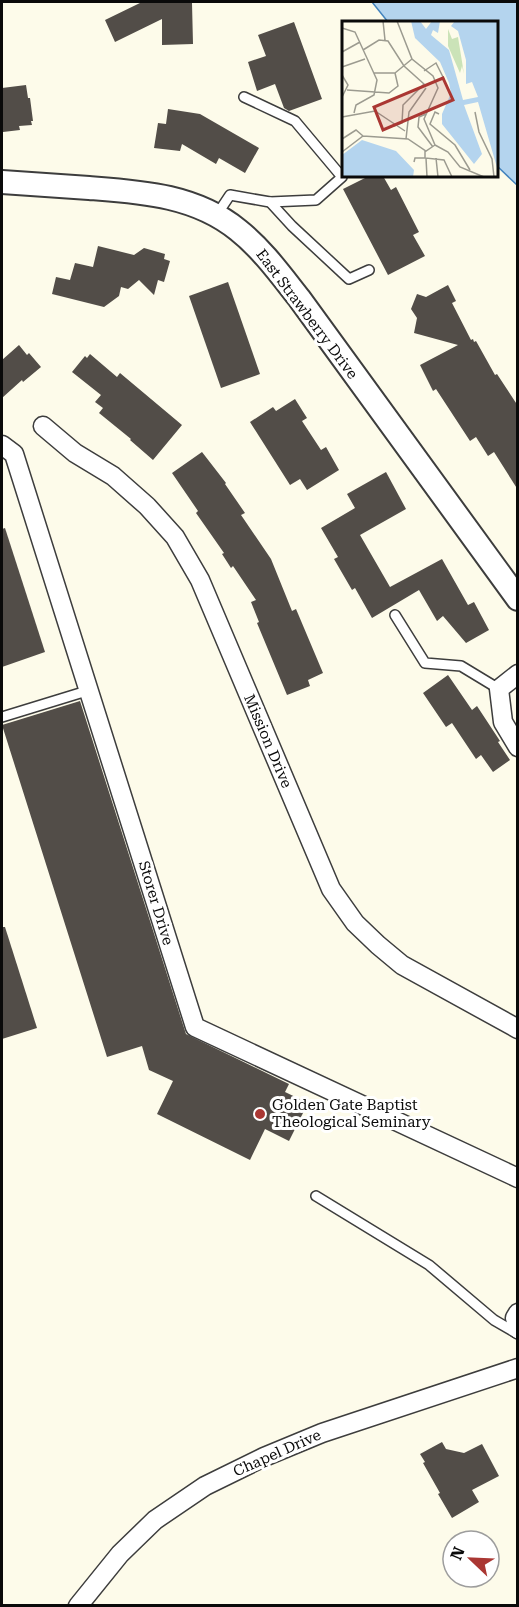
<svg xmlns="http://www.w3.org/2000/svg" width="519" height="1607" font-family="'Roboto Serif',serif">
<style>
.water{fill:#b4d4ee;stroke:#4383bd;stroke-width:1.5}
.building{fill:#524d48}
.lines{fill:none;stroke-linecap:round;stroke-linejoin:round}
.service-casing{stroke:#3d3d3d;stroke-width:12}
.minor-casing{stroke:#3d3d3d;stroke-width:21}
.tertiary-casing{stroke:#3d3d3d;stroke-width:26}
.service{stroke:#fff;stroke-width:9}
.minor{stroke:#fff;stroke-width:18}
.tertiary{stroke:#fff;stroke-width:22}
.poi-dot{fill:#aa3733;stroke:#fff;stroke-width:2}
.labels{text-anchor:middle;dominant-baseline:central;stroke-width:6;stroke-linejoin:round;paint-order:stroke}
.street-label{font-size:15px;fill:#0a0a0a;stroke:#fff}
.poi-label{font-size:15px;fill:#0a0a0a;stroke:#fff;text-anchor:start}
.inset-road{fill:none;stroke:#9c9b90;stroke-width:1.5}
.view{fill:#aa3733;fill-opacity:0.15;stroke:#aa3733;stroke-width:3}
.inset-edge{fill:none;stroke:#0a0a0a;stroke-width:3}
</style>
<rect width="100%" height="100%" fill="#fdfbea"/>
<!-- water -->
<path class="water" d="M372,2H517V185L497,166L496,22H388Z"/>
<!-- building -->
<g class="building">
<path d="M142,2H196L192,3L193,44L162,45V19L115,42L105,20Z"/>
<path d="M294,22L322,99L289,111L284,108L275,84L257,91L248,62L266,56L258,35Z"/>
<path d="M26,85L28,98H30L33,121H31L32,125L19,126L20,130L3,132V128L2,129V88Z"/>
<path d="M168,109L200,114L259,148L245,173L219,158L216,164L182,144L180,151L154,148L158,123L166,124Z"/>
<path d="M369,176H383L391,190L396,187L419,232L413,235L425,256L388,275L343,189Z"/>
<path d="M98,246L134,255L144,248L165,254L164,259L170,261L164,282L158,280L154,295L139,280L128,289L121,287L119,296L104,307L52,294L56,277L70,280L75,263L93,267Z"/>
<path d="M228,282L260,374L221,388L189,296Z"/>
<path d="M448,285L456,301L452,303L471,340L473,339L474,342L476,341L495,375L497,374L518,406V490L494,452L488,456L476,437L470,441L436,389L433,391L420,365L458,345L414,333L417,318L411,309L417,294L426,297Z"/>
<path d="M19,345L27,355L29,353L41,367L23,382L22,380L2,398V360Z"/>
<path d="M90,354L117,377L120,373L182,425L153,460L130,440L131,439L99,413L103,408L95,402L101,395L72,372L85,356L87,358Z"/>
<path d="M295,399L307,418L302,421L321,450L326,447L339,470L307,490L300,479L290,485L250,422L273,407L276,411Z"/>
<path d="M202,452L226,483L225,484L245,513L241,515L271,559L292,611L296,609L323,673L308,680L310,686L287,695L257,623L259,622L251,602L256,600L233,566L231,568L222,554L224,553L196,513L198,511L172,473Z"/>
<path d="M386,472L406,509L360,535L390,587L442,559L468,605L474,602L489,630L466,643L443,616L437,621L419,590L372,618L355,588L352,590L334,559L338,557L321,528L355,508L347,494Z"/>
<path d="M5,528L45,652L2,667V529Z"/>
<path d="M448,675L472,710L477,706L500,741L498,742L510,760L493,772L481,755L476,759L452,723L446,727L423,693Z"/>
<path d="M80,701L186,1034L289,1084L285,1092L308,1103L289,1141L265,1129L250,1160L157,1114L173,1081L149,1070L142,1046L107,1057L2,725Z"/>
<path d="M2,927H5L37,1028L2,1039Z"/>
<path d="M442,1442L446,1449L464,1453L482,1444L499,1476L472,1490L479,1502L452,1518L438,1494L440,1493L423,1463L425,1462L420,1454Z"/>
</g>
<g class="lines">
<!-- service casing -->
<g class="service-casing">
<g id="service">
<path d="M244,97L295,121L342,177L316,200L270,202"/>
<path d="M216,216L230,195L270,202L292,226L349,279L369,270"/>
<path d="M395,615L425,663L461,666L499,689"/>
<path d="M2,717L90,690"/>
<path d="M316,1196L429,1265L494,1320L518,1334"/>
</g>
</g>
<!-- minor casing -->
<g class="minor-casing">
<g id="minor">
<path d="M43,426L75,453L113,476L147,506L175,537L200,580L331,889L355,923L378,945L402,965L518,1029"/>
<path d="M2,445L14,454L195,1027L518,1178"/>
<path d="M518,674L499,689L503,722L518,747"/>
<path d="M518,1313L515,1318L518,1329"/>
<path d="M78,1606L120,1554L155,1520L205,1486L264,1457L322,1433L518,1368"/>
</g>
</g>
<!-- tertiary casing -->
<g class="tertiary-casing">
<path id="tertiary" d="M2,182C31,184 60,186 89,188C141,192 195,195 238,230C262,249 280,274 299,298L518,599"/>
</g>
<!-- service -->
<use href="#service" class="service"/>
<!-- minor -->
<use href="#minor" class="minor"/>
<!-- tertiary -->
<use href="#tertiary" class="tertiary"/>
</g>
<!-- markers -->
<circle class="poi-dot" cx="260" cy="1114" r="6"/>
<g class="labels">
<!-- street labels -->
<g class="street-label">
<text transform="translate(307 314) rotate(53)">East Strawberry Drive</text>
<text transform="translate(268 741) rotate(67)">Mission Drive</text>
<text transform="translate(156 903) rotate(73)">Storer Drive</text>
<text transform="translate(277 1453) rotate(-24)">Chapel Drive</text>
</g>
<!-- poi labels -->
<g class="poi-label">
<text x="272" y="1105">Golden Gate Baptist<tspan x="272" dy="17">Theological Seminary</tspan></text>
</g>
</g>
<!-- overview -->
<g transform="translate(342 21)">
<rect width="156" height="156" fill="#fdfbea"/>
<path d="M106,8L110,18L116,16L122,53L120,45L118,52L106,25Z" fill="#cbe3b8"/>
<path d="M69,0H78L84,8L90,0H98L96,12L91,9L89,14L107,29L121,79L136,76L130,61L124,63V39L116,10L109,5L113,0H156V150L136,81L122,84L140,133L132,143L100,103V93L109,72L107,62L98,41L73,17ZM20,119L54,130L72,149L71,156H0V134Z" fill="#b4d4ee"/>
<path class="inset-road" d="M41,0L43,19M55,0L70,38L91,55L96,67L82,98L93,124M0,7L13,11L35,59L32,74L14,84L12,92M21,29L37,19L46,20L62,45L82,63L61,84L60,102L52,105M0,31L18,21M0,46L23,38M82,50L94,42L102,58M32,52H53M53,52L70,38M0,54L6,64L0,76M5,69L47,72L56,65L53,52M133,91L137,111L150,138L152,156M84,93L77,96L76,106L91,126M97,93L93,91L88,103L113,124L128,149M0,96L33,90L63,110M0,118L14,109L21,115M64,118L67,91L84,67M93,124L106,131L118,146L142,156M0,131L21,115L66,118L84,130L93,124M94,137L96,156M72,141L73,137H83V129M85,156L84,137L102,139L110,156"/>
<path class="view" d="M101,57L111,79L41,109L32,86Z"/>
<rect width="156" height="156" class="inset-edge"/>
</g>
<!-- border -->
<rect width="519" height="1607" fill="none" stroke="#0a0a0a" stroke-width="6"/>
<!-- north arrow -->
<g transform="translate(471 1559) rotate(293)"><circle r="28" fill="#ffffff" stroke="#9d9d9d" stroke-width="1.5"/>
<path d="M0-4.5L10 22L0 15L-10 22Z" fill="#aa3733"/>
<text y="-9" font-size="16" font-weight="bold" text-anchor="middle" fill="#0a0a0a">N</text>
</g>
</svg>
